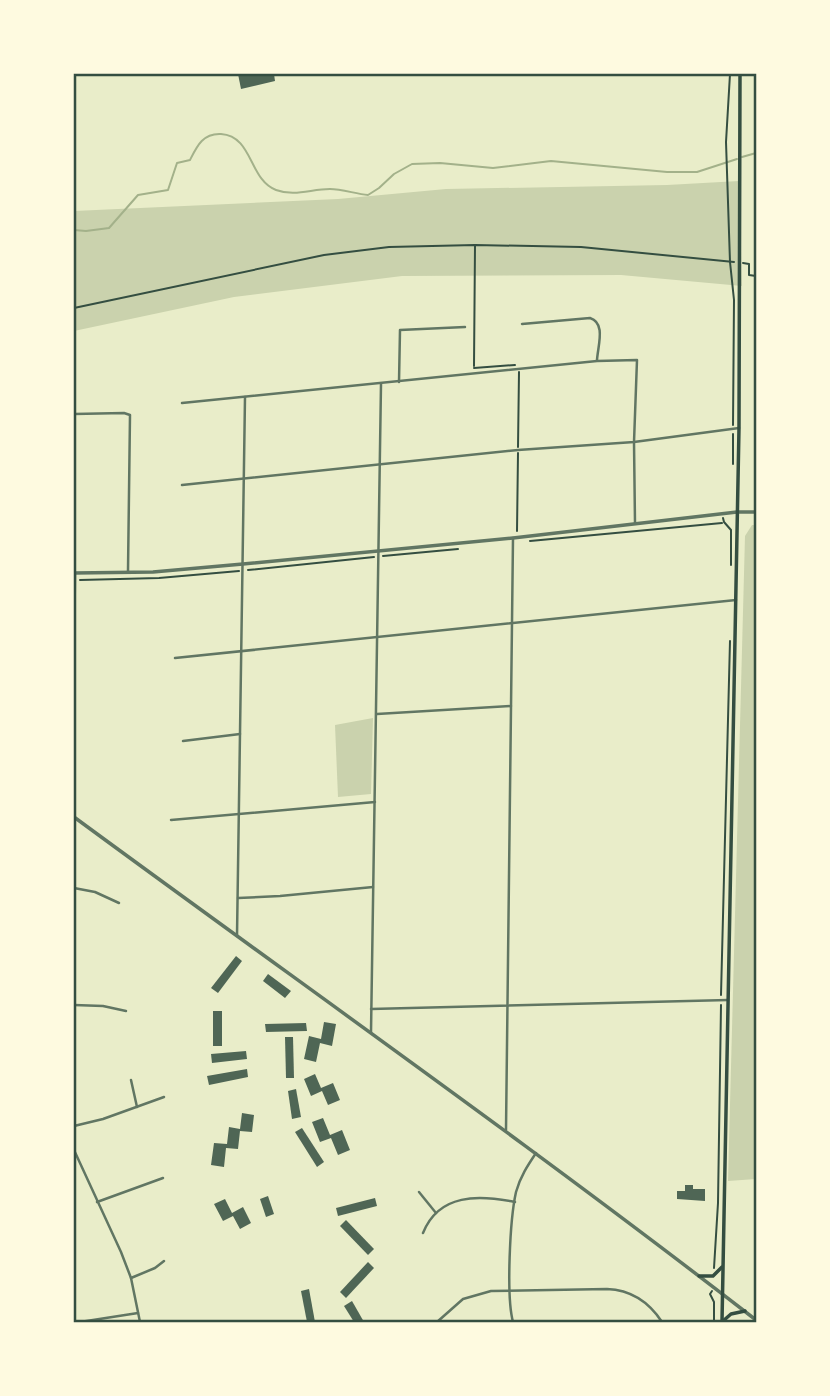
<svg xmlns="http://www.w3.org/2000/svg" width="830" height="1396" font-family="'Alegreya Sans',sans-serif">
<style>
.green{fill:#cad2ad}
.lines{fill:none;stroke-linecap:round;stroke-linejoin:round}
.stream{stroke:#a3b18a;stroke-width:2}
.building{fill:#4f6655}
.path{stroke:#344e41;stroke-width:2}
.minor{stroke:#617663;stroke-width:2.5}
.tertiary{stroke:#617663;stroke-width:3.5}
.secondary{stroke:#344e41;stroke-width:3.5}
.neatline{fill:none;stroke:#344e41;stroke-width:2.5}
</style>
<rect width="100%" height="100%" fill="#e9edc9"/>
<!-- green -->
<g class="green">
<path d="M739,181L742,286L621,275L402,276L234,297L74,331V211L338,199L446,189L667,185Z"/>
<path d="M752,525H756V1179L728,1181L745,536Z"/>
<path d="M373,718L371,794L338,797L335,725Z"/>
</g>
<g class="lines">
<!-- stream -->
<g class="stream">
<path d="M742,157L756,153"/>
<path d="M74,230L86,231L109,228L138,195L168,190L177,163L190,160C197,146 203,133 221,134C253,136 249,180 276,190C295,197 311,189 330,189C342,189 356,194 368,195L379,188L394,174L412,164L440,163L493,168L551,161L667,172H697L737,159"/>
</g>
</g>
<!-- building -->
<g class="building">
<path d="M238,74H274L275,81L241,89Z"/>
<path d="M236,956L242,961L218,993L211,988Z"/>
<path d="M268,974L291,991L285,998L263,981Z"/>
<rect x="213" y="1011" width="9" height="35"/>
<path d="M324,1022L336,1024L332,1046L320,1043L316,1062L304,1059L309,1036L321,1039Z"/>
<path d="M306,1023L307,1031L266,1032L265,1024Z"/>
<path d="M285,1037H293L294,1078H286Z"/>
<path d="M246,1051L247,1059L212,1063L211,1054Z"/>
<path d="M247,1069L248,1077L209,1085L207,1076Z"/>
<path d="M315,1074L321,1088L333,1083L340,1100L328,1105L322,1091L311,1096L304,1079Z"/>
<path d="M296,1089L301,1117L292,1119L288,1091Z"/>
<path d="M242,1113L254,1115L252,1132L240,1131L238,1149L226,1148L224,1167L211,1165L214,1143L227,1144L229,1127L240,1129Z"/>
<path d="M323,1118L330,1135L342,1130L350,1150L338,1155L331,1138L320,1142L312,1122Z"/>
<path d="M302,1128L324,1162L317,1167L295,1132Z"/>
<path d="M685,1185H693V1189H705V1201L677,1199V1191H685Z"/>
<path d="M268,1196L274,1214L266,1217L260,1199Z"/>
<path d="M375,1198L377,1206L338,1216L336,1208Z"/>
<path d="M225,1199L232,1213L243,1207L251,1223L240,1229L233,1216L223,1221L214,1204Z"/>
<path d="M346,1220L374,1249L368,1255L340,1226Z"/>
<path d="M368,1262L374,1268L346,1298L340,1292Z"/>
<path d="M309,1289L315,1322H307L301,1291Z"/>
<path d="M352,1301L364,1322H354L344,1306Z"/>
</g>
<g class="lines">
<!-- path -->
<g class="path">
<path d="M730,74L726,142L730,262L734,300L733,425"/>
<path d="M743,263L749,264V275L756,276"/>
<path d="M74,308L324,255L389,247L475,245L581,247L734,262"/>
<path d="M474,366L475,246"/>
<path d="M474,368L515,365"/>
<path d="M733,434V464"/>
<path d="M518,447L519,372"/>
<path d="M723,518L724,522L731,530V565"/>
<path d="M517,531L518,453"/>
<path d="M530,541L722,523"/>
<path d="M383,556L458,549"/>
<path d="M248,570L374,557"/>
<path d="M80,580L159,578L239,571"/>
<path d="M721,995L730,641"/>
<path d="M714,1268L718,1203L721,1005"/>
<path d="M712,1291L710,1294L714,1302V1322"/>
</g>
<!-- minor -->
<g class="minor">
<path d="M522,324L590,318C606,323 598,345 597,360"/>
<path d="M399,382L400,330L465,327"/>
<path d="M182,403L597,361L637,360L634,442L635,523"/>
<path d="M74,414L124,413L130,415L128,571"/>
<path d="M182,485L518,450L634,442L739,428"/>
<path d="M175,658L736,600"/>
<path d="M74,661L75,573"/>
<path d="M377,714L511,706"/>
<path d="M183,741L240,734"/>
<path d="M171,820L375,802"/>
<path d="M74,888L95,892L119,903"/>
<path d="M238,898L280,896L373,887"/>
<path d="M237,936L245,397"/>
<path d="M74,1005L103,1006L126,1011"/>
<path d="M371,1009L728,1000"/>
<path d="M371,1032L381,384"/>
<path d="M131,1080L137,1107"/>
<path d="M74,1126L103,1119L164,1097"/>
<path d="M506,1130L513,538"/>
<path d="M74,1150L121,1252L131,1278L140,1322"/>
<path d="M419,1192L436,1213"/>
<path d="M97,1202L163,1178"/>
<path d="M423,1233C439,1193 479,1195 515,1202"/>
<path d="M131,1278L155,1268L164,1261"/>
<path d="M80,1322L138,1313"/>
<path d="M437,1322L463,1299L491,1291L607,1289C632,1290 649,1302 662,1322"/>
<path d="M513,1322C506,1296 510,1219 516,1192C520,1177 528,1165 536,1153"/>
</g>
<!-- tertiary -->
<g class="tertiary">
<path d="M74,573L153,572L243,564L513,538L737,512H756"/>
<path d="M74,817C301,984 533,1147 756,1320"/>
</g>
<!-- secondary -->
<g class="secondary">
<path d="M699,1276H713L722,1267"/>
<path d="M723,1321L731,1314L745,1311"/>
<path d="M722,1322L739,428L740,74"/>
</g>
</g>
<!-- border -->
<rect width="830" height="1396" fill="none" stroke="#fefae0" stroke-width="150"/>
<rect x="75" y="75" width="680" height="1246" class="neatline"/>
</svg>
